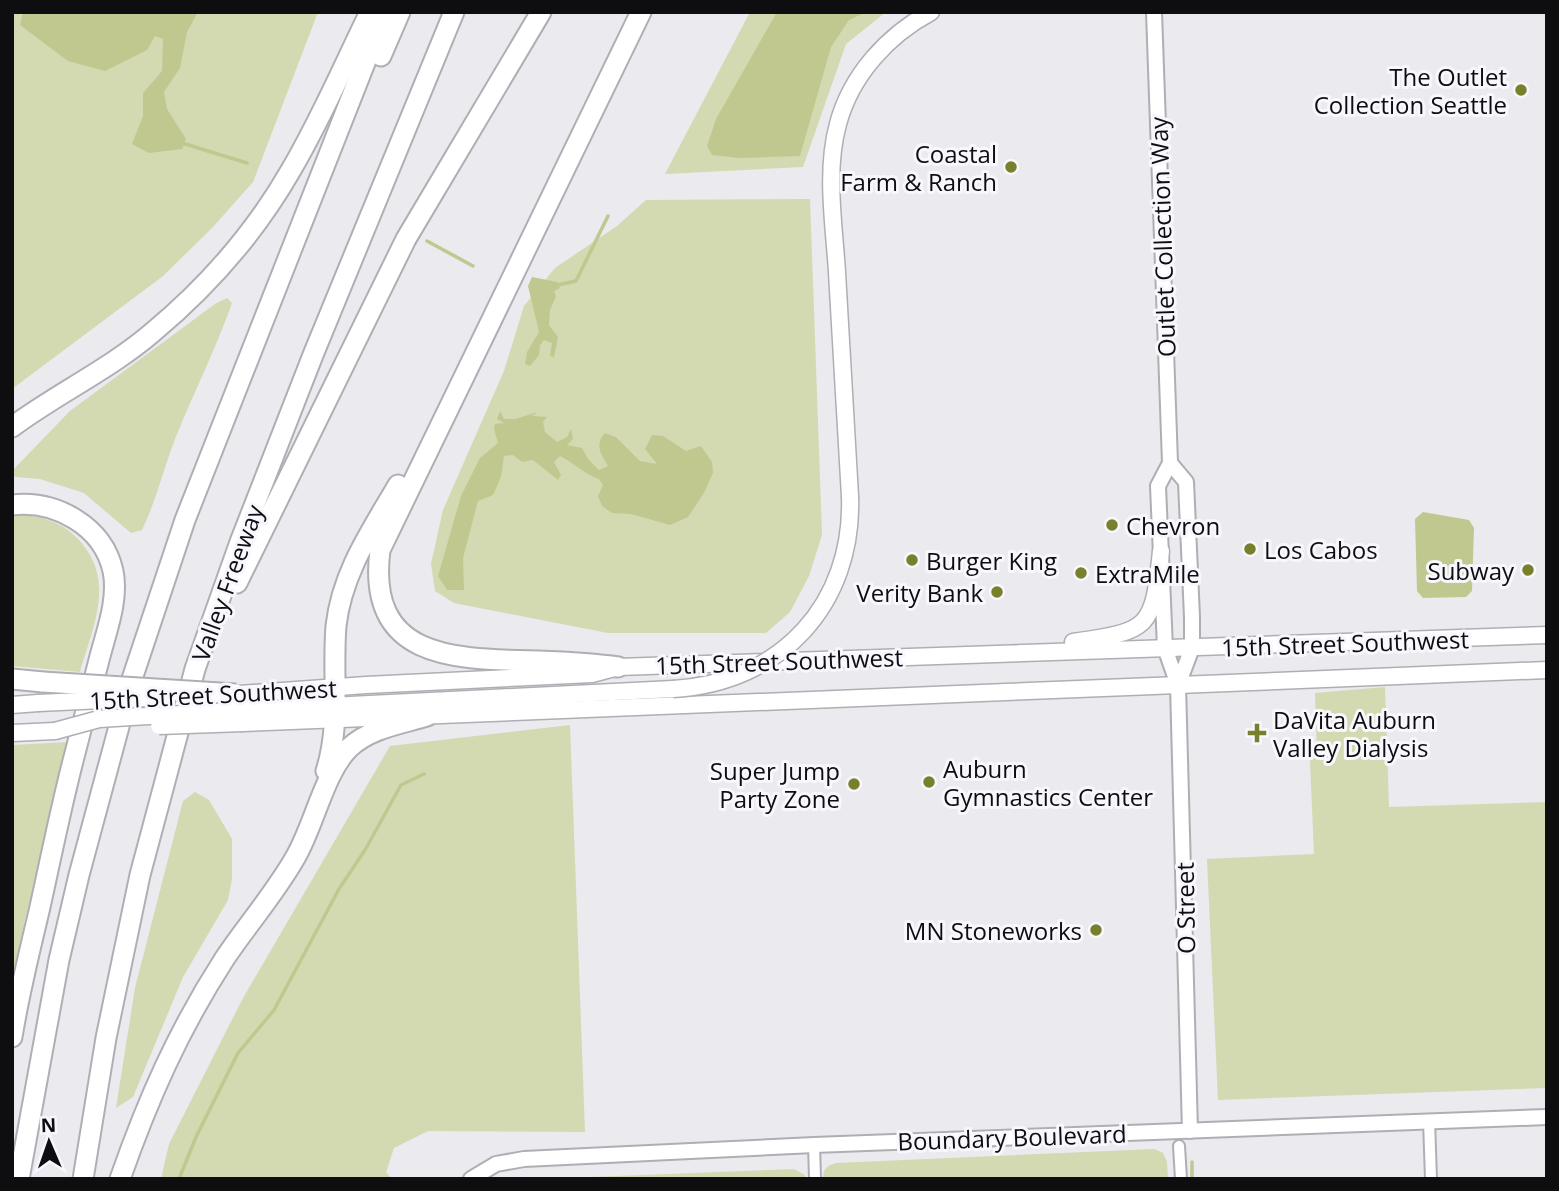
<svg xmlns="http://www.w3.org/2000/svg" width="1559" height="1191" font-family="'Open Sans',sans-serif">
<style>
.green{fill:#d3d9b1}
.water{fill:#c1c88f}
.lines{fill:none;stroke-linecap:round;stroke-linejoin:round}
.stream{stroke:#c1c88f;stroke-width:3.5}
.minor-casing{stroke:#afaeb4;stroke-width:14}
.tertiary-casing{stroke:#afaeb4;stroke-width:18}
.secondary-casing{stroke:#afaeb4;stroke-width:19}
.motorway-casing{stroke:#afaeb4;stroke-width:23}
.minor{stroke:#fff;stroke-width:10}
.tertiary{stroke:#fff;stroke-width:14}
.secondary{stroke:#fff;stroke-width:16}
.motorway{stroke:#fff;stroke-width:19}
.secondary-bridge-casing{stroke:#afaeb4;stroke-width:19;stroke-linecap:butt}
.motorway-bridge-casing{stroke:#afaeb4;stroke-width:23;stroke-linecap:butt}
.secondary-bridge{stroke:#fff;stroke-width:16}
.motorway-bridge{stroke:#fff;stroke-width:19}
.poi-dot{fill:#79802b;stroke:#f7f7fd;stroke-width:2.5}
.labels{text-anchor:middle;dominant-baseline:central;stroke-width:6;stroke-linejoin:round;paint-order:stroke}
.poi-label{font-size:24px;fill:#0e0d0f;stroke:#f7f7fd;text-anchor:end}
.street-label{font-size:24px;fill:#0e0d0f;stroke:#f7f7fd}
</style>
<rect width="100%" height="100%" fill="#eaeaef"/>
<!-- green -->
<g class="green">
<path d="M12,12H318L253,182L212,228L163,276L12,389Z"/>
<path d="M750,12H886L846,44L803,167L665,174Z"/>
<path d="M810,199L822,535L809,576L790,612L766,633H608L454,603L435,591L431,564L443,510L504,371L524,306L555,268L617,226L646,200Z"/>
<path d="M227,298L232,303C216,348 195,390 177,434C164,466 157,499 142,530L131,533L84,493L40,479L15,477L12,471L70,411L215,304Z"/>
<path d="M12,515C36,514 59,520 76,537C117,578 94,624 80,672L12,666Z"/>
<path d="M1385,687L1389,807L1547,802V1088L1218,1100L1207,859L1314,854L1310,761L1317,753L1315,693Z"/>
<path d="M570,725L585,1132L428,1131L394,1148L386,1172L392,1179H161L169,1144L243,998L390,746Z"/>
<path d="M70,742L25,919L12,984V745Z"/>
<path d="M195,792L209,800L232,839V879L228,900L183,977L133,1097L116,1108L135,988L183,801Z"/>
<path d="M1154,1149L1163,1153L1167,1162L1168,1179H823C823,1169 826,1166 836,1163Z"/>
<path d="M794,1169L805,1175V1179H540Z"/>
</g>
<!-- water -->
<g class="water">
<path d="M23,12H198L187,32L180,68L164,92L167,109L186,139L182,149L149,153L132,144L143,116V93L162,71L163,39L155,36L147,50L105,71L68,61L20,25Z"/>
<path d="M777,12H866L849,20L831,47L800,156L739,158L712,155L707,146L716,119Z"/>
<path d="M532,277L557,282L560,288L554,291L556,296L550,310L549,325L558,337L554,357L550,356L552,343L544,340L540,345L539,355L530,366L525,364L527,352L539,332L528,286Z"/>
<path d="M500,411L504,419H515L538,412L532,416L547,417L543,422L545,432L557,442L567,437L571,429L573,439L567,445L582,448L588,459L599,470L608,466C601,454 594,445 605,433L616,437L640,461L657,464L645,449L652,435L663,436L686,451L701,446L712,462L713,473L704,493L688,517L670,525L631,514L612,513L602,506L598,496L603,485L599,479C584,474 574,463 560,456L554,462L561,475L558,480L533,460L522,462L513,455L504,456L501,477L493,495L478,501L463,558L464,590H447L438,576L461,496L480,458L498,443L494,429L495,424L504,423L497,419Z"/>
<path d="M1423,512L1469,520L1474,528L1472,591L1466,597L1423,598L1417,591L1415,519Z"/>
</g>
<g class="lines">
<!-- stream -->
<g class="stream">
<path d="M182,143L247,163"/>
<path d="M427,241L473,266"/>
<path d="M557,285L576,281L608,216"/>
<path d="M1192,1162V1179"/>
<path d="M179,1179L196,1137L238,1053L274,1010L339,889L365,850L401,785L424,774"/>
</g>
<!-- minor casing -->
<g class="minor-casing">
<g id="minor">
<path d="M1429,1120L1431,1179"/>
<path d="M814,1145L815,1179"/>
<path d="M1179,1146L1181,1179"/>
</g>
</g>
<!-- tertiary casing -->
<g class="tertiary-casing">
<g id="tertiary">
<path d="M1154,12L1170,463L1158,486L1165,648L1178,685L1190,1131"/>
<path d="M1170,463L1186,482L1192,617V648L1178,685"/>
<path d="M471,1179L496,1164L524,1159L814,1145L1547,1117"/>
</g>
</g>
<!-- secondary casing -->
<g class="secondary-casing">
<g id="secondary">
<path d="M850,496C846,422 841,347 837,272C834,224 825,171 838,124C851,75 888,35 931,12"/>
<path d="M1073,642C1150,631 1153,629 1161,551"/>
<path d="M254,693L366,685L592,674L618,667L1547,635"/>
<path d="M12,705L38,703"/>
<path d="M248,710L673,689"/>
<path d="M243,723L1547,670"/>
<path d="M12,733L55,731"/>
</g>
</g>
<!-- motorway casing -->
<g class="motorway-casing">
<g id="motorway">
<path d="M381,56L400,12"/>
<path d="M12,427C58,393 110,369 153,332C207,287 256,231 291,170C321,119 344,65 370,12"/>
<path d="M12,505C56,500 103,526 113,571C119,600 106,632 99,660C91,692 82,725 74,757C61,807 51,857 40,907C30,950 19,993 12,1037"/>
<path d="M237,583L406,239L541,12"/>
<path d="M618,667C591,663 565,662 538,661C456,659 366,661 380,550L641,12"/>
<path d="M12,679L43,682"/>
<path d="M326,771C341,724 332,675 336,626C342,572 372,530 398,485"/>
<path d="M19,1179L59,960L79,875L131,682L185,520L385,12"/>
<path d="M83,1179L106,1038L140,875L195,669L240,542L313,355L454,12"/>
<path d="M120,1179C148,1099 179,1029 225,958C248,924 275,893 295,858C314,826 324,773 349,748C370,728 401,724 427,716"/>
</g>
</g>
<!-- minor -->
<use href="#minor" class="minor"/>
<!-- tertiary -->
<use href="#tertiary" class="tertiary"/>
<!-- secondary -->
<use href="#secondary" class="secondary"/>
<!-- motorway -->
<use href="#motorway" class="motorway"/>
<!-- secondary-bridge casing -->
<g class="secondary-bridge-casing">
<g id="secondary-bridge">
<path d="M673,689C781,683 854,604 850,496"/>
<path d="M225,695L254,693"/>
<path d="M38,703L168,697"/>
<path d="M159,726L243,723"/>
<path d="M55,731L99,719L248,710"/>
</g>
</g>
<!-- motorway-bridge casing -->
<g class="motorway-bridge-casing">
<path id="motorway-bridge" d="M43,682L236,694"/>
</g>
<!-- secondary-bridge -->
<use href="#secondary-bridge" class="secondary-bridge"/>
<!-- motorway-bridge -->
<use href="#motorway-bridge" class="motorway-bridge"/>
</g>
<!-- markers -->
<g class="poi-dot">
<circle cx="1521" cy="90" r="7"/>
<circle cx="1011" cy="167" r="7"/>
<circle cx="1112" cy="525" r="7"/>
<circle cx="1250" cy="549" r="7"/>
<circle cx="912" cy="560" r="7"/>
<circle cx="1528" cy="570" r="7"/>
<circle cx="1081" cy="573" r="7"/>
<circle cx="997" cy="592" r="7"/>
<path d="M1253.5 722.5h7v7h7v7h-7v7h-7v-7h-7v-7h7z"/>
<circle cx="929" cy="782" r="7"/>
<circle cx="854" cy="784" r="7"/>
<circle cx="1096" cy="930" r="7"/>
</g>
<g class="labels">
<!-- poi labels -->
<g class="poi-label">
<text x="1507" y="76">The Outlet<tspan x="1507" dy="28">Collection Seattle</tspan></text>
<text x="997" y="153">Coastal<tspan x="997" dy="28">Farm &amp; Ranch</tspan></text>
<text x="1126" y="525" text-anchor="start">Chevron</text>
<text x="1264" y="549" text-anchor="start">Los Cabos</text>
<text x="926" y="560" text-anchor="start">Burger King</text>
<text x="1514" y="570">Subway</text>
<text x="1095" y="573" text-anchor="start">ExtraMile</text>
<text x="983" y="592">Verity Bank</text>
<text x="1273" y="719" text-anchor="start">DaVita Auburn<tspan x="1273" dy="28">Valley Dialysis</tspan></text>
<text x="943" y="768" text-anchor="start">Auburn<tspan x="943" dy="28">Gymnastics Center</tspan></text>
<text x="840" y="770">Super Jump<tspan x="840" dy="28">Party Zone</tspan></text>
<text x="1082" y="930">MN Stoneworks</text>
</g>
<!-- street labels -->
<g class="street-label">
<text transform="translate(1162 237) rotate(-92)">Outlet Collection Way</text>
<text transform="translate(227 583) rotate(-70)">Valley Freeway</text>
<text transform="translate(1345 643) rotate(-2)">15th Street Southwest</text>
<text transform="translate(779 661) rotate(-2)">15th Street Southwest</text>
<text transform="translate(213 694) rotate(-3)">15th Street Southwest</text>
<text transform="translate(1185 908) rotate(-91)">O Street</text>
<text transform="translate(1012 1137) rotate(-2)">Boundary Boulevard</text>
</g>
</g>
<!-- border -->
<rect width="1559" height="1191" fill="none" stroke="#0e0d0f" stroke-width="28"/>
<!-- north arrow -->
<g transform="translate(49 1142) rotate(358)" stroke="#f7f7fd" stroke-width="5" paint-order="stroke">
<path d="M0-5L12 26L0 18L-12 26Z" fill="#0e0d0f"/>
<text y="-10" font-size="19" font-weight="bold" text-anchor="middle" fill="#0e0d0f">N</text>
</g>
</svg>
